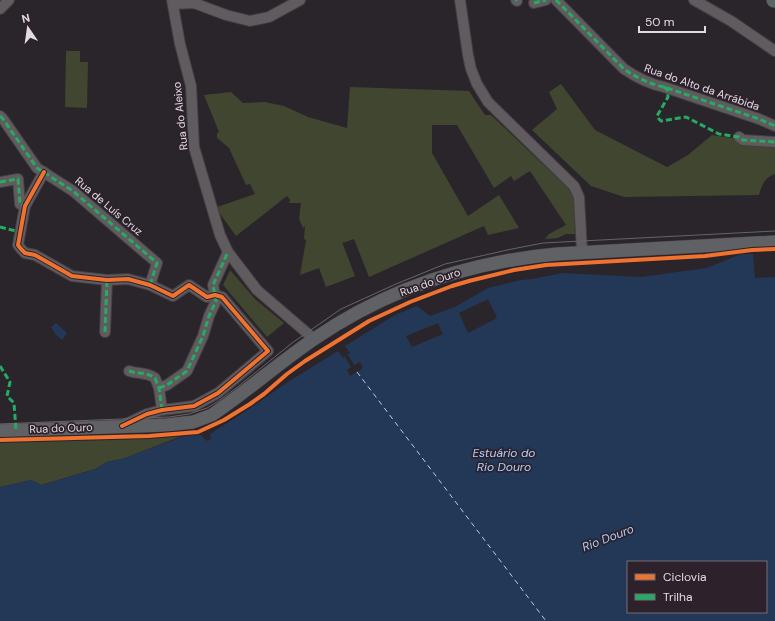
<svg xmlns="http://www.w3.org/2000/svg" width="775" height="621" font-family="'DM Sans',sans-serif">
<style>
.green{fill:#40462f}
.water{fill:#233856;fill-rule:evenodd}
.pier{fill:#2a252a}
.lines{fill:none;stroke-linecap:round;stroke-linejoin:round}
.ferry{stroke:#accffd;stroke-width:1;stroke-dasharray:5 4;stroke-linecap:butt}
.minor-casing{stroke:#453f44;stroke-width:12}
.major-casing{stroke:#453f44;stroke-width:14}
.highway-casing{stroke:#453f44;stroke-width:16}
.minor{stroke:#5f5b5f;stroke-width:10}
.major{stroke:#5f6164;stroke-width:13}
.highway{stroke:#5a6466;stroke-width:15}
.tram{stroke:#676366;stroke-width:1}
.quiet{stroke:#26ab63;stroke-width:3;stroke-dasharray:6 3;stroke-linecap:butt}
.cycleway-casing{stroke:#2d222c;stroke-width:6}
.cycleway{stroke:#ef722f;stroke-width:4}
.labels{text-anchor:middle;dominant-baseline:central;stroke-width:3.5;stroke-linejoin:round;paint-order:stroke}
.street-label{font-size:11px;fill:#e3dbe2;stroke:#2d222c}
.water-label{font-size:12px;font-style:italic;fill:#accffd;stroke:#2d222c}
</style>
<rect width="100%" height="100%" fill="#2a252a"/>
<!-- green -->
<g class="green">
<path d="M66,51H80V62H88L87,108L65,107Z"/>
<path d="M561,84L595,130L667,167L688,155L712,135L775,145V174C764,178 762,185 759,195L624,197L591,186L532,130L557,109L549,92Z"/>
<path d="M350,87L469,91L485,115H491L569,189L574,198L575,234H566L558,238L545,239L549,234L566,225L530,171L514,181L511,176L494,188L457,125H432V153L468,216L499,195L519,228L488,235L484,226L369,277L354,239L343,243L342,242L355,276L326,287L319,268L300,275L306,240L304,239L305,226L303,228L299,219L301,203H289L290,200L287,196L236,236L218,211L217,207L255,194L250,184L246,185L229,148L217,138V133L219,132L204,95L231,92L243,103L265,102L284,106L308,117L347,128Z"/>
<path d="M230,270L255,299L284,323L267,337L223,285Z"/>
<path d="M187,434L125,458L107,462L95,469L41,485L31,480L0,487V440L91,436Z"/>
</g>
<!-- water -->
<g class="water">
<path d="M741,254H753L755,278L775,277V621H0V487L31,480L42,485L95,469L107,462L125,458L187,435H201L207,441L211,439L210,434L249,409L288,382L338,351L343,358L350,353L345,346L395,315L417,306L430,316L455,307L488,288L521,280L532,279L563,273L641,277L707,268ZM628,562H766V612H628Z"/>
<path d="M56,323L67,333L62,340L56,335L51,327Z"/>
</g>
<!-- pier -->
<g class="pier">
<path d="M488,299L497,318L468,333L459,313Z"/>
<path d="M438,323L443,334L412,347L406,336Z"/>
<path d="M348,355L354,365L360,362L363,368L350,376L347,370L351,367L345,357Z"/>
</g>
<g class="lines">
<!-- ferry -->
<path class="ferry" d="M357,372L546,621"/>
<!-- minor casing -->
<g class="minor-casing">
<g id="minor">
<path d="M172,0L180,44L191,86L194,147L220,235L228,252L257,290L314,339"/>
<path d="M460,0L468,55L471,69L477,84L488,102L574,186L579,197L582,252"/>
<path d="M516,0L517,1"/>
<path d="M556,0L624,69C636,77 649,84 664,87L759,119L775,126"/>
<path d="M694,0L731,21L775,51"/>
<path d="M534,3L546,0"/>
<path d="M173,4L194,3L226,15L250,21L269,17L300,0"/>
<path d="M0,9L9,0"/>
<path d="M0,116L3,119L37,168L73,191L157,263L150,285"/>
<path d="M739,137L743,140L775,142"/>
<path d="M44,172L25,206L18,245L21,249L25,253L35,255L72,276L107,280L128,279L150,285L173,296L189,285L207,297L215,295L222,297L268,351L218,393L194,406L162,410L147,414L122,426"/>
<path d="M0,182L18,179L20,204L25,206"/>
<path d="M105,332L107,280"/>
<path d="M129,371C138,374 147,372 155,378L159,388L162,410"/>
<path d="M159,388L167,385L187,371L203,336L209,316L216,301L213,285L228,252"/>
</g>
</g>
<!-- major casing -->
<g class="major-casing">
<path id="major" d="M0,431L167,425L193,422L212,415C247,391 279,363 314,339C387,289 469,262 557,254L775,242"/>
</g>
<!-- highway casing -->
<g class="highway-casing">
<path id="highway" d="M774,0H775"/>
</g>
<!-- minor -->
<use href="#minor" class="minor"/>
<!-- major -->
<use href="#major" class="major"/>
<!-- highway -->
<use href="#highway" class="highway"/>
<!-- tram -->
<path class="tram" d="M0,424L169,417L189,414L207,408L217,402L235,389L292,343L341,309L396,284L445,264L512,249L543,243L775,231"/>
<!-- quiet -->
<g class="quiet">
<path d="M516,0L517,1"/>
<path d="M556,0L624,69C636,77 649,84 664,87L759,119L775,126"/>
<path d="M534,3L546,0"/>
<path d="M664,87L667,89L668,97L657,116L659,119L661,121L686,117L719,134L739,137L743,140L775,142"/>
<path d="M0,116L3,119L37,168L73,191L157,263L150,285"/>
<path d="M0,182L18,179L20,204L25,206"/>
<path d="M0,227L20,232"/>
<path d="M105,332L107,280"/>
<path d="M0,366L10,382L7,396L14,403L16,430"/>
<path d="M129,371C138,374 147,372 155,378L159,388L162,410"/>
<path d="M159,388L167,385L187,371L203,336L209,316L216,301L213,285L228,252"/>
</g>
<!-- cycleway casing -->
<g class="cycleway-casing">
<g id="cycleway">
<path d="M44,172L25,206L18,245L21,249L25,253L35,255L72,276L107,280L128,279L150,285L173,296L189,285L207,297L215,295L222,297L268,351L218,393L194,406L162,410L147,414L122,426"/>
<path d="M0,440L149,436L198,432L224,420L250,404L264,394L287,374L305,361L369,321L410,302L452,286L469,281L514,270L546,265L705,256L752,250L775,249"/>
</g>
</g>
<!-- cycleway -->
<use href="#cycleway" class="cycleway"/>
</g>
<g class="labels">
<!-- street labels -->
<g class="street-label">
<text transform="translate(702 87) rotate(19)">Rua do Alto da Arrábida</text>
<text transform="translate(180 116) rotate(-96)">Rua do Aleixo</text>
<text transform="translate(109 206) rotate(40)">Rua de Luís Cruz</text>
<text transform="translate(430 282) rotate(-20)">Rua do Ouro</text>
<text transform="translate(61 428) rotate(-2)">Rua do Ouro</text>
</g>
<!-- water labels -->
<g class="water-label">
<text x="504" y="453">Estuário do<tspan x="504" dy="14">Rio Douro</tspan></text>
<text transform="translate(608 538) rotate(-21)">Rio Douro</text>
</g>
</g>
<!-- legend -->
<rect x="627" y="561" width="140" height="52" fill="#2d222c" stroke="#766c75"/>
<rect x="635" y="574" width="20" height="6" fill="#ef722f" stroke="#766c75"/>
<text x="663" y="581" font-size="12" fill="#e3dbe2">Ciclovia</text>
<rect x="635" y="594" width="20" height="6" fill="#26ab63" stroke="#766c75"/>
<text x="663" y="601" font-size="12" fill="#e3dbe2">Trilha</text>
<!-- north arrow -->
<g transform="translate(28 28) rotate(347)" stroke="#2d222c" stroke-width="3" paint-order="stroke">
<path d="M0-3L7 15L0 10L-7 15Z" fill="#e3dbe2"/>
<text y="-6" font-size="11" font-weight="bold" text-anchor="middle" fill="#e3dbe2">N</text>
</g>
<!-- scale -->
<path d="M639 26v6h66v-6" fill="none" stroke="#e3dbe2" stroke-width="2"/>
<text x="645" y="26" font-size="12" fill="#e3dbe2" stroke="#2d222c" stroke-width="3" paint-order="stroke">50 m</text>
</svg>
